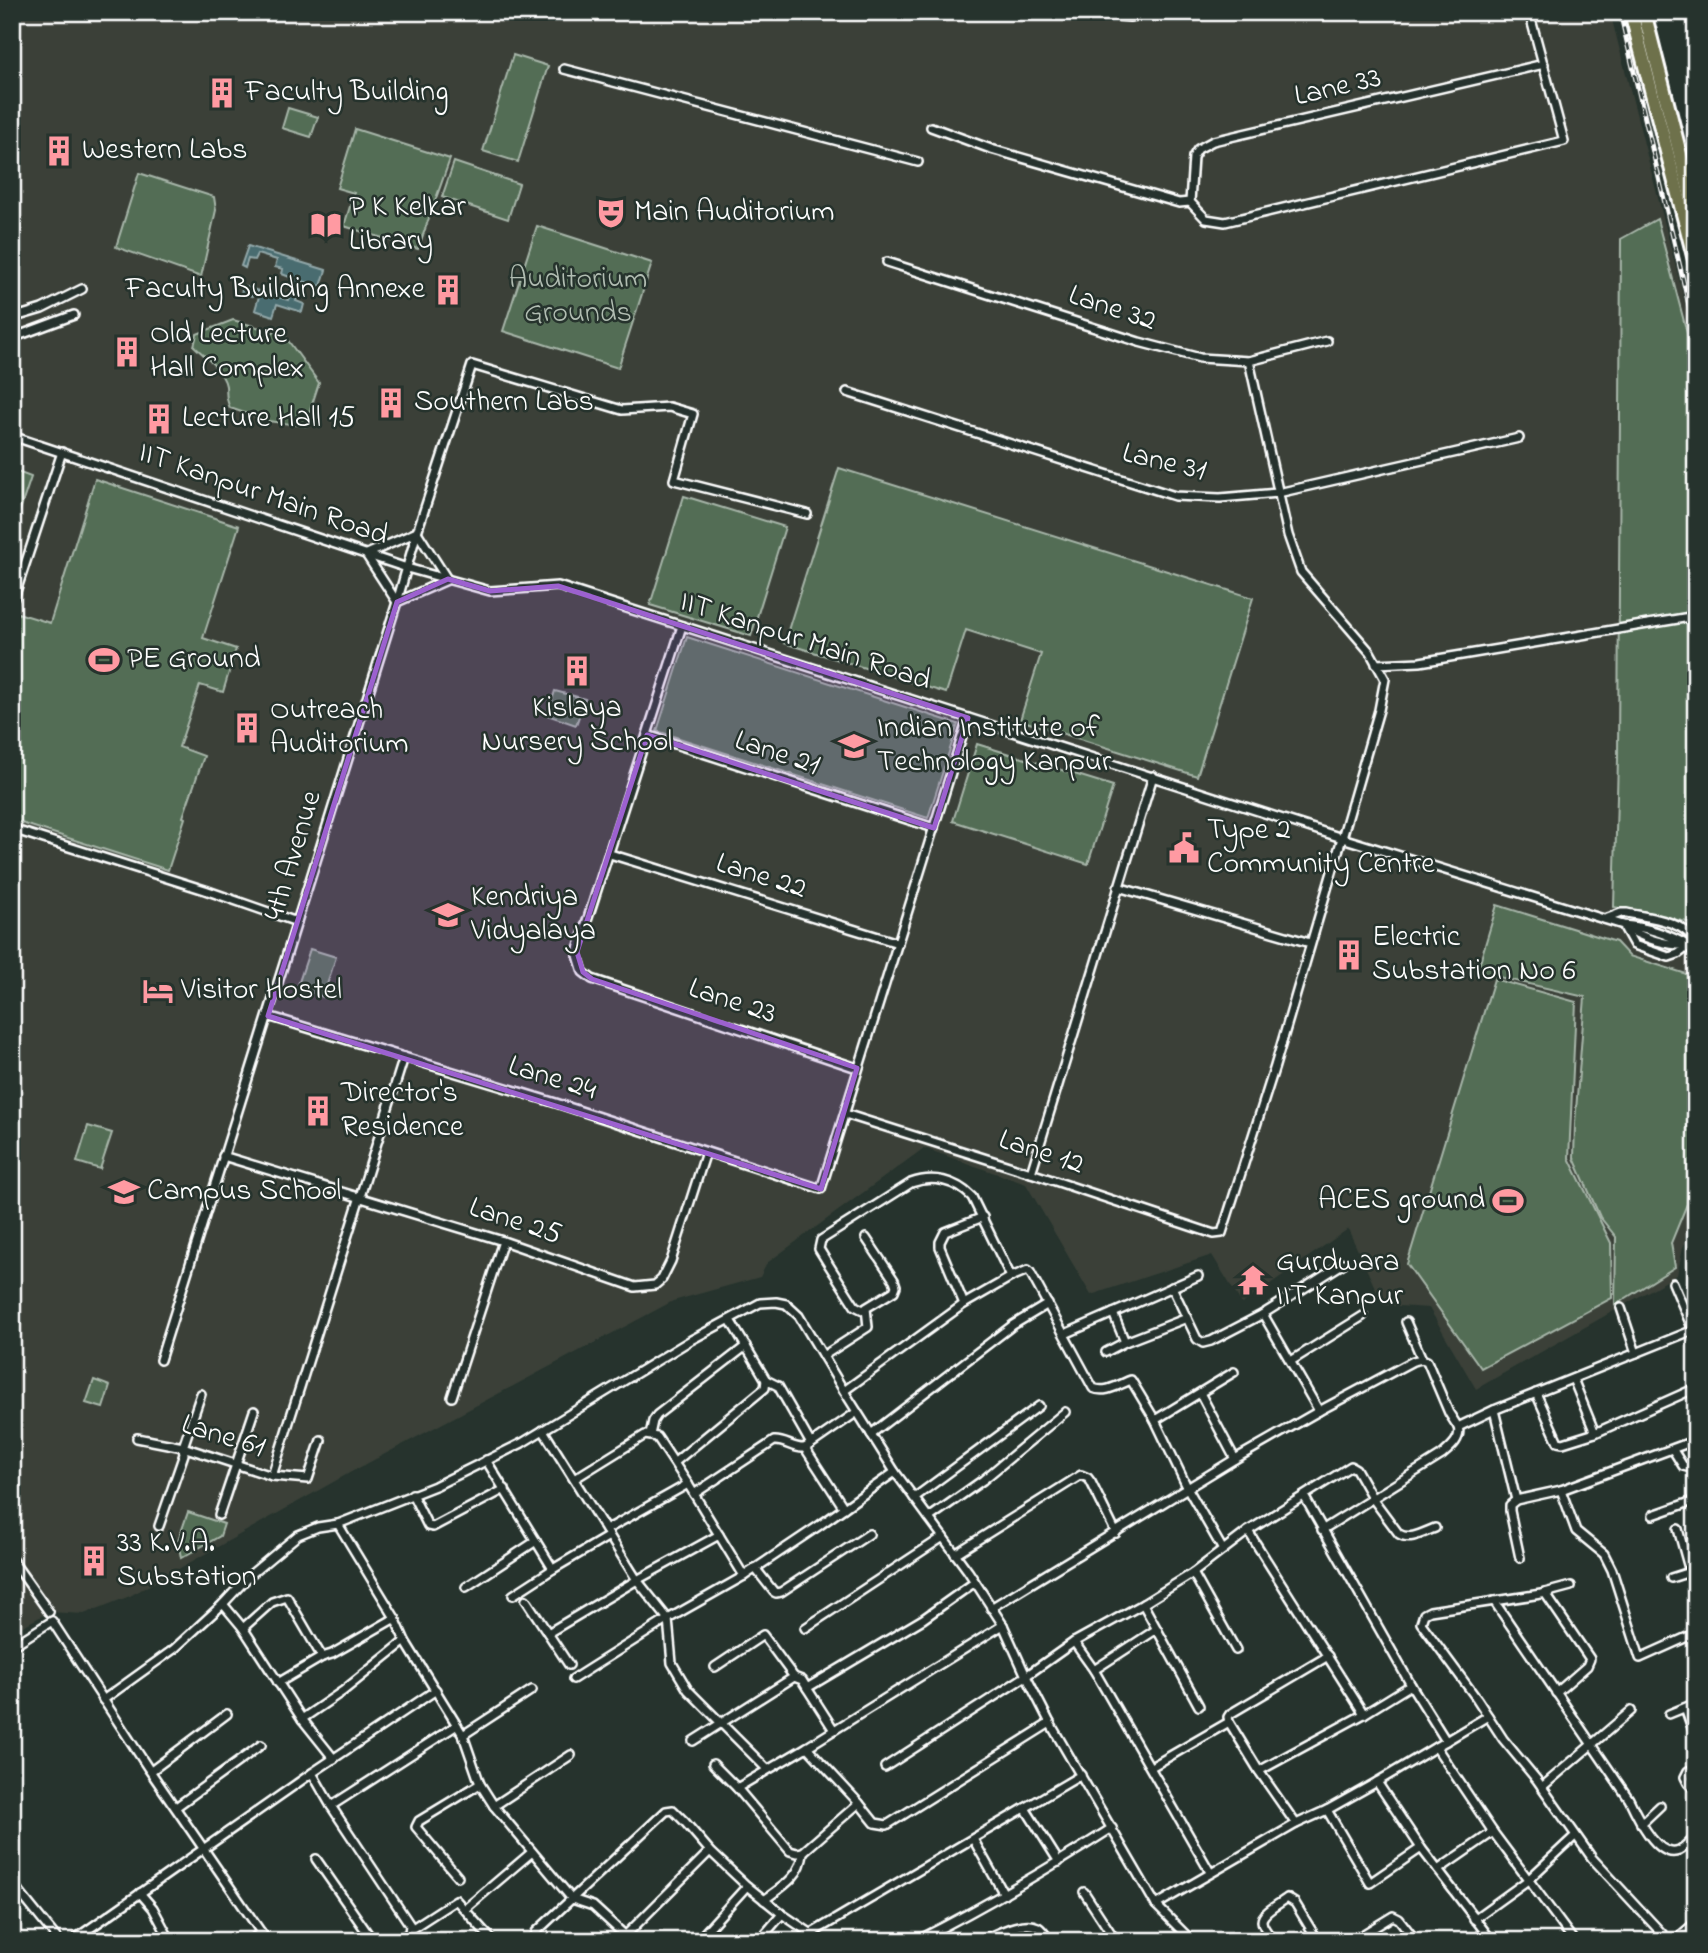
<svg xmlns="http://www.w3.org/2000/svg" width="1708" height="1953" font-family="'Indie Flower',sans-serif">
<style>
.built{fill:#3a4138}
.green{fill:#526d54;stroke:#a8b6aa;stroke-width:2}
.water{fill:#496c6f;stroke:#92a7a9;stroke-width:2}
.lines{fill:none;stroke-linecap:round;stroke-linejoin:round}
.minor-casing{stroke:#fff;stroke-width:12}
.trunk-casing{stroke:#fff;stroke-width:18}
.minor{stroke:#26332d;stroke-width:7}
.trunk{stroke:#6e714b;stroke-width:12}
.rail-casing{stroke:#fff;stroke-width:5}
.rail{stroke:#26332d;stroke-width:2.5;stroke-dasharray:8;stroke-linecap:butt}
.marked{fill:#9c61cf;fill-opacity:0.2;stroke:#9c61cf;stroke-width:5;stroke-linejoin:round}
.labels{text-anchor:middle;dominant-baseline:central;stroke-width:5;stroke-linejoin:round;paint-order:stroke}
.street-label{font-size:30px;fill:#fff;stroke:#26332d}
.poi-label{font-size:30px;fill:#fff;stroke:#26332d;text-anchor:start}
.park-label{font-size:30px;fill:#b1bdb2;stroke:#26332d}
</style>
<rect width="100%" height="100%" fill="#26332d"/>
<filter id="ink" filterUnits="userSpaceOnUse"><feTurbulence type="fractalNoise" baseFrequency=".0143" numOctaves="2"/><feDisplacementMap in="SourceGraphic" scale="14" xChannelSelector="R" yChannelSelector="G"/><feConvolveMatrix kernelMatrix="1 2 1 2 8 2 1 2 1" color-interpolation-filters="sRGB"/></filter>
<g filter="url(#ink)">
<!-- built -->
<path class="built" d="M12,12H1610L1696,345V1190L1677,1275L1476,1389L1429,1308L1383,1305L1348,1229L1242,1304L1212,1255L1091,1295L1026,1184L924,1148L767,1263L760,1277L673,1301L353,1471L130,1596L84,1614L49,1612L12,1632Z"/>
<!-- green -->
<g class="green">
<path d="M513,55L548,66L518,162L483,151Z"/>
<path d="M288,108L318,117L311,137L282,128Z"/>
<path d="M355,129L450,159L418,249L344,226L354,193L337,188Z"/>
<path d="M454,162L519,184L508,219L442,197Z"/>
<path d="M139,173L214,197L216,210L201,277L116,247Z"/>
<path d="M1657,219L1696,367V919L1692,923L1614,907L1618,759L1621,239Z"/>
<path d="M537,226L652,263L618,368L503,331Z"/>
<path d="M233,320L284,335L319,383L305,426L268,421L230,408C225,396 227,397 226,386C224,372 204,355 194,346L197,334Z"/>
<path d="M839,468L1253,598L1197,776L1020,720L1041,654L966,630L946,693L784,643Z"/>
<path d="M12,470L31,477L16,522L12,520Z"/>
<path d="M95,479L239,526L203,638L236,649L223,692L200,685L179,747L204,756L183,817L185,818L168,870L12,820V631L18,613L50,623Z"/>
<path d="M684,496L785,527L751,636L650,605Z"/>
<path d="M687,637L958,724L928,818L657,731Z"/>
<path d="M555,691L585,699L576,725L547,715Z"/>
<path d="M977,744L1113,786L1088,864L953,821Z"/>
<path d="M1497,905L1616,942L1629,956L1696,977V1178L1690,1180L1687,1204L1671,1243L1675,1267L1615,1305L1616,1237L1600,1217L1574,1158L1575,1123L1585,997L1477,972Z"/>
<path d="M310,949L336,957L323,997L297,988Z"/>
<path d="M1494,979L1576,1002L1569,1158L1611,1243L1612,1298L1481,1368L1407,1264Z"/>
<path d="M88,1126L112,1133L100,1169L77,1162Z"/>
<path d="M94,1380L110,1386L103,1408L86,1403Z"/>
<path d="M188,1512L224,1524L220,1536L181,1558L178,1541Z"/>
</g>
<!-- water -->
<path class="water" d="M248,246L326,270L321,286L302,281L296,301L304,304L302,312L277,304L273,316L255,310L260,293L254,291L252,296L241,293L243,286L288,300L295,279L282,274L283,269L275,267L277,260L257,254L254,260L248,259L245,268L241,266Z"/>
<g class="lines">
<!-- minor casing -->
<g class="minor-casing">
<g id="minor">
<path d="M1076,12L1130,17L1153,12"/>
<path d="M564,69L918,162"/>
<path d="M931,127L991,149L1179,203L1190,202L1206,219L1225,222L1564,141L1529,12"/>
<path d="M1190,202L1193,157L1198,149L1213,141L1544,64"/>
<path d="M887,262L1139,342L1200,358L1249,361L1327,341"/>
<path d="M12,318L42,309L82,289"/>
<path d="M12,338L74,315"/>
<path d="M847,392L1175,496L1220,498L1278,493L1519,438"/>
<path d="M12,436L407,568L490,591L558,586L1342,838L1623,925C1646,927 1670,935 1689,946C1667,945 1641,939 1623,925"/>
<path d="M417,532L447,579"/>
<path d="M367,554L417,532"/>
<path d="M367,556L397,602L447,580"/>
<path d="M12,604L62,452"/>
<path d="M682,626L577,952L583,972L592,979L857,1068"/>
<path d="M1376,664L1420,662L1696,616"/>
<path d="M647,735L934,828"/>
<path d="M12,829L205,890L297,922"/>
<path d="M610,854L898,943"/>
<path d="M1118,887L1310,943"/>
<path d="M1605,919L1621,913H1627C1651,918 1681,920 1696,941"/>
<path d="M1625,929L1634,945L1669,957L1678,954L1689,946L1696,948"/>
<path d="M268,1016L556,1103L821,1189L968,718"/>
<path d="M845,1114L1031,1173L1214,1234L1222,1233L1275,1066L1342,838L1379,710L1385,679L1370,652L1301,572L1288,535L1249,361"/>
<path d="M223,1156L503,1241L635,1287L655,1285L662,1279L671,1261L706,1152"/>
<path d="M1031,1173L1153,776"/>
<path d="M1673,1283L1693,1330"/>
<path d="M1172,1287L1197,1339L1203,1343L1211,1341L1263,1314"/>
<path d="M964,1304L940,1247V1242L945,1232L983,1217"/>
<path d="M1621,1308L1636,1353"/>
<path d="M865,1311L855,1306L827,1262L819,1249L821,1240L911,1183C933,1175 955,1180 972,1197L1011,1277"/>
<path d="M1113,1313L1125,1342"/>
<path d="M1406,1322L1422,1359"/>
<path d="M1065,1334L1198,1276"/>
<path d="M1106,1352L1125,1342L1187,1318"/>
<path d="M823,1356L868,1327L866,1308L894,1291L896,1286L894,1280L866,1238"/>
<path d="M160,1360L397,602L417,532L472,365L622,410L669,407L693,414L674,480L807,514"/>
<path d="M1291,1361L1363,1316"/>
<path d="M1573,1379L1595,1433L1696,1388"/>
<path d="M766,1380L778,1386L811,1444"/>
<path d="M844,1391L964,1304L1011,1277L1028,1270L1030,1272L1093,1388C1105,1394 1120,1384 1131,1380L1155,1420L1188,1489L1223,1550"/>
<path d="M1200,1393L1235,1459"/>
<path d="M1536,1393L1558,1442L1563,1443L1595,1433"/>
<path d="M452,1397L503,1241"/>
<path d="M1494,1410L1696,1329"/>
<path d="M1319,1411L1263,1314L1344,1263"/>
<path d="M1155,1420L1234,1372"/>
<path d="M543,1430L637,1580L668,1619L672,1663L688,1690L767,1769"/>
<path d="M871,1434L1013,1325L1048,1304"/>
<path d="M650,1435L653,1421L657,1415L746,1346"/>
<path d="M137,1438L183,1447L272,1476L404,1057"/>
<path d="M805,1448L844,1508"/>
<path d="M1673,1450L1683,1466L1687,1467L1696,1464"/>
<path d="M486,1460L553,1569"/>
<path d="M675,1462L765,1388L766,1380L730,1320"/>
<path d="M272,1476L308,1479L321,1440"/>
<path d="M1561,1490L1696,1440"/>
<path d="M412,1494L428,1526L433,1527L505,1489"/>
<path d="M694,1494L774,1441C785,1440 793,1449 805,1448L857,1412"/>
<path d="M1304,1496L1411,1685L1446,1741"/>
<path d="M914,1498L1039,1406"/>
<path d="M219,1515L254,1411"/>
<path d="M1653,1515L1696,1500"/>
<path d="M929,1518L983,1480L1065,1412"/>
<path d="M338,1524L395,1618L405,1641L463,1735L480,1784L494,1806L572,1899L593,1906L631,1941"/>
<path d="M159,1526L184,1454L183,1447L201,1394"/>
<path d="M1678,1529L1690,1572"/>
<path d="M606,1530L688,1484"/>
<path d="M1322,1530L1442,1455C1450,1448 1462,1439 1458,1427"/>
<path d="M1248,1531L1364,1714L1411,1685"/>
<path d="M955,1554L1081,1475L1088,1478L1091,1482L1116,1533"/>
<path d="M1520,1558L1510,1511V1505L1516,1500L1561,1490L1576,1531L1604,1554L1612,1570L1640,1658L1696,1633"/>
<path d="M12,1560L49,1612"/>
<path d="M755,1568L774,1592L776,1593L781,1592L869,1534"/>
<path d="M1193,1573L1236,1650"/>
<path d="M744,1576L820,1525L895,1472"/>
<path d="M1671,1578L1696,1570"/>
<path d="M1571,1586L1541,1594L1430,1611L1424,1614L1421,1623L1477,1699L1503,1739L1537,1780L1592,1858L1669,1941"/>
<path d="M466,1587L536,1541"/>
<path d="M1545,1593L1590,1659L1587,1666L1556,1693"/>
<path d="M513,1595L553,1569L609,1536"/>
<path d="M526,1600L569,1665"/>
<path d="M1494,1601L1629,1799C1636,1814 1657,1860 1679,1851C1685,1848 1691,1841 1696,1836"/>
<path d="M223,1604L243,1628L302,1719L334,1759"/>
<path d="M1143,1604L1199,1706"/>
<path d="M991,1608L1235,1459L1319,1411L1413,1361L1422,1359L1427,1361L1449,1413L1458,1427L1494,1410L1516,1500"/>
<path d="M243,1628L272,1602L287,1597L322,1657L332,1654L395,1618"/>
<path d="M805,1628L943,1537"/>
<path d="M548,1633L637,1580L719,1535"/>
<path d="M12,1646L52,1621L148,1768L267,1941"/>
<path d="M1328,1656L1230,1714L1228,1717L1229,1722L1259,1771L1364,1714"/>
<path d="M715,1667L763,1635L794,1677"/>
<path d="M1094,1670L1157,1629"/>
<path d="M573,1679L668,1619L744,1576L688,1484L657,1437L645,1435L574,1479"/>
<path d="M278,1683L322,1657"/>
<path d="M807,1688L834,1730"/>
<path d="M103,1700L174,1649L223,1604L250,1575L298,1535L318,1527L338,1524L435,1486L522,1443L691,1340L760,1303L776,1302L786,1304L799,1316L844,1391L895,1472L968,1571L1003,1625L1026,1676L1050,1723L1156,1905L1192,1941"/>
<path d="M1685,1708L1696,1739"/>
<path d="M1669,1714L1696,1703"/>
<path d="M302,1719L343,1691L405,1641"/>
<path d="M463,1735L532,1690"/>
<path d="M693,1741L794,1677L802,1680L807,1688L923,1619L975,1582"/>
<path d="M1436,1747L1493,1832L1574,1941"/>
<path d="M713,1764L737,1788L790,1851L797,1853L803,1852L859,1803L807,1747"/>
<path d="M885,1767L1026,1676L1074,1642"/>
<path d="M1151,1767L1229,1722"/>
<path d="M1696,1768L1688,1771L1685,1777L1688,1783L1696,1791"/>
<path d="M151,1771L227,1714"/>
<path d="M1259,1771L1296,1824"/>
<path d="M1377,1782L1421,1848"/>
<path d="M1542,1787L1631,1711"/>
<path d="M737,1788L807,1747L1003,1625"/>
<path d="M859,1803L875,1823L887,1825L1050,1723"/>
<path d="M331,1806L457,1725"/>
<path d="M494,1806L571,1755"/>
<path d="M176,1807L261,1745"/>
<path d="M1025,1808L1059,1862"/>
<path d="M1327,1810L1370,1883L1421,1848L1492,1941"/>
<path d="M1641,1824L1660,1806"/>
<path d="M973,1839L1004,1894"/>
<path d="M316,1859L373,1941"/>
<path d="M1438,1870L1493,1832"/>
<path d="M1210,1872L1094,1670L1074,1642L1143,1604L1193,1573L1248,1531L1351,1466L1356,1469L1373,1499L1399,1534C1410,1541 1424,1532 1435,1528"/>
<path d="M458,1877L416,1827L419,1821L480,1784"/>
<path d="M12,1883L59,1941"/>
<path d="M1084,1892L1116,1941"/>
<path d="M140,1893L153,1908L169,1938"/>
<path d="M764,1900C782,1887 802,1876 803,1852"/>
<path d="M1156,1905L1296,1824L1327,1810L1377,1782L1488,1716"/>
<path d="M465,1909L532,1852"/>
<path d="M1474,1919L1528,1880L1575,1836"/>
<path d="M411,1929L456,1900L493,1941"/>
<path d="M812,1933L1081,1775"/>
<path d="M1357,1938L1393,1916L1399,1919L1416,1941"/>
<path d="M72,1941L312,1773"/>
<path d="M250,1941L261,1932"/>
<path d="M396,1941L409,1933L410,1925L331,1806L312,1773L436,1690"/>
<path d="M534,1941L536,1932L666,1811L673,1810L685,1822L710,1851"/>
<path d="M620,1941L710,1851L747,1886L782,1914L822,1941"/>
<path d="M697,1941L747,1886"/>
<path d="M759,1941L782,1914"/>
<path d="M916,1941C984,1907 1048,1869 1112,1828"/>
<path d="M980,1941C995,1935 1022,1919 1038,1927C1043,1930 1046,1936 1050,1941"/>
<path d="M1274,1941C1270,1936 1262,1927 1262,1921C1262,1912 1281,1903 1287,1898L1295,1903L1318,1941"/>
<path d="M1674,1941L1696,1922"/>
</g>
</g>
<!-- trunk casing -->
<g class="trunk-casing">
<g id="trunk">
<path d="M1631,12L1696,264"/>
<path d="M1644,12L1696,217"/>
</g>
</g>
<!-- minor -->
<use href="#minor" class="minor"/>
<!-- trunk -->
<use href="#trunk" class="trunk"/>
<!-- rail casing -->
<g class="rail-casing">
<path id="rail" d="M1620,12L1696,335"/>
</g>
<!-- rail -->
<use href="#rail" class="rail"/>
</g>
</g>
<!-- marked area -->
<path class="marked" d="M448,579L490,591L558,586L968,718L934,828L647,735L577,952L583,972L592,979L857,1068L821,1189L268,1016L397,602Z"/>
<!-- icons -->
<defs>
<g id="building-bare" transform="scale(2.415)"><path d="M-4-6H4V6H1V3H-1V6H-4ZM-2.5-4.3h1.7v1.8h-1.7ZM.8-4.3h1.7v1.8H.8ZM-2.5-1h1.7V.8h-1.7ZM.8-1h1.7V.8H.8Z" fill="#ff9aa2" stroke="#26332d" stroke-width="2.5" paint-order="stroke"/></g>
<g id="theatre-bare" transform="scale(2.415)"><path d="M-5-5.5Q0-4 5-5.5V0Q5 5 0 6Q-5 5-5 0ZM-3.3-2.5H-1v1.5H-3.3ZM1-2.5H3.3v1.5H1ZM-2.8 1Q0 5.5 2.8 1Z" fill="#ff9aa2" stroke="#26332d" stroke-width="2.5" paint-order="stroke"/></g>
<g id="library-bare" transform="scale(2.415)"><path d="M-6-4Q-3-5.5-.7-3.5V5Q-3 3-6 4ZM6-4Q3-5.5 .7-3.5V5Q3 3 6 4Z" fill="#ff9aa2" stroke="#26332d" stroke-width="2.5" paint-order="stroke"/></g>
<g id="stadium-bare" transform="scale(2.415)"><path d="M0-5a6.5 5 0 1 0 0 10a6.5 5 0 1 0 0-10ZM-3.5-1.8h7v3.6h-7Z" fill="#ff9aa2" stroke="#26332d" stroke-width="2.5" paint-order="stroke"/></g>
<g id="university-bare" transform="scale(2.415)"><path d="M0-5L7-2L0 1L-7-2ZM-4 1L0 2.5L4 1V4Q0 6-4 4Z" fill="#ff9aa2" stroke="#26332d" stroke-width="2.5" paint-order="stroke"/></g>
<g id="civic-bare" transform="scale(2.415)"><path d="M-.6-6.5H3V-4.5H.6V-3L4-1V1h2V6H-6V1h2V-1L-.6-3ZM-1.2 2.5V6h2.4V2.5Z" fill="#ff9aa2" stroke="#26332d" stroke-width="2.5" paint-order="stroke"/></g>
<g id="school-bare" transform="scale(2.415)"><path d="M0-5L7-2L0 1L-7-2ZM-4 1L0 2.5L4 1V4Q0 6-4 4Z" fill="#ff9aa2" stroke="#26332d" stroke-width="2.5" paint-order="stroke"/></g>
<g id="hotel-bare" transform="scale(2.415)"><path d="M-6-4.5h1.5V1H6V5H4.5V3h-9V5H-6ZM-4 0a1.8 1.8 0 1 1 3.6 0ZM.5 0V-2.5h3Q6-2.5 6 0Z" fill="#ff9aa2" stroke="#26332d" stroke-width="2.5" paint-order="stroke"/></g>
<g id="temple-bare" transform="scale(2.415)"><path d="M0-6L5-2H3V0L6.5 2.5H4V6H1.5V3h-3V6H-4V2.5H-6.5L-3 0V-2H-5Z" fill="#ff9aa2" stroke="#26332d" stroke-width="2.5" paint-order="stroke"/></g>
</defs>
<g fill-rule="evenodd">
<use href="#building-bare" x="222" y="93"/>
<use href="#building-bare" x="59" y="151"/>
<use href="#theatre-bare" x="611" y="213"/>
<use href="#library-bare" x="326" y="225"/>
<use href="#building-bare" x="448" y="290"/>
<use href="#building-bare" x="127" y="352"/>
<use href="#building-bare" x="391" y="403"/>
<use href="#building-bare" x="159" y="419"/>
<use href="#stadium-bare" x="104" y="660"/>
<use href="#building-bare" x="577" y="671"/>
<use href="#building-bare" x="247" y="728"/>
<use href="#university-bare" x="854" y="746"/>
<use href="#civic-bare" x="1184" y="848"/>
<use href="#school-bare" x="448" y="915"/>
<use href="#building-bare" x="1349" y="955"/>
<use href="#hotel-bare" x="158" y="991"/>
<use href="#building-bare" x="318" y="1111"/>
<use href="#school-bare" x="124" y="1192"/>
<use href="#stadium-bare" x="1508" y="1201"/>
<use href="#temple-bare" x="1253" y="1280"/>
<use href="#building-bare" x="94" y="1561"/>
</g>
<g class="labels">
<!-- street labels -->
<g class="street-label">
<text transform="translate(1338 88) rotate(-13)">Lane 33</text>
<text transform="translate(1112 309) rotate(18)">Lane 32</text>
<text transform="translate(1164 463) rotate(13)">Lane 31</text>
<text transform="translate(263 495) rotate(19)">IIT Kanpur Main Road</text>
<text transform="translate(805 642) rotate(18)">IIT Kanpur Main Road</text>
<text transform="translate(777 754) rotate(18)">Lane 21</text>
<text transform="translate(294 856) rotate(-73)">4th Avenue</text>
<text transform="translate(761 877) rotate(17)">Lane 22</text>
<text transform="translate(732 1002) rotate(18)">Lane 23</text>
<text transform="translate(552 1079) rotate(17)">Lane 24</text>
<text transform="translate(1041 1153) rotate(18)">Lane 12</text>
<text transform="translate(515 1222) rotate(18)">Lane 25</text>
<text transform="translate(223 1437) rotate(17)">Lane 61</text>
</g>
<!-- poi labels -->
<g class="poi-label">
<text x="245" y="93">Faculty Building</text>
<text x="82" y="151">Western Labs</text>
<text x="349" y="208">P K Kelkar<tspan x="349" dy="34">Library</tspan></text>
<text x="634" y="213">Main Auditorium</text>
<text x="425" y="290" text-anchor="end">Faculty Building Annexe</text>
<text x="150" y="335">Old Lecture<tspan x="150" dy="34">Hall Complex</tspan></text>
<text x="414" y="403">Southern Labs</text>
<text x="182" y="419">Lecture Hall 15</text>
<text x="127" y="660">PE Ground</text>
<text x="577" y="709" text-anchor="middle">Kislaya<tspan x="577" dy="34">Nursery School</tspan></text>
<text x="270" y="711">Outreach<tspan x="270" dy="34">Auditorium</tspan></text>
<text x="877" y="729">Indian Institute of<tspan x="877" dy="34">Technology Kanpur</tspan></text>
<text x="1207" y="831">Type 2<tspan x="1207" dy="34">Community Centre</tspan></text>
<text x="471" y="898">Kendriya<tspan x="471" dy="34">Vidyalaya</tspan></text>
<text x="1372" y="938">Electric<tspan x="1372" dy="34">Substation No 6</tspan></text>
<text x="181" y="991">Visitor Hostel</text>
<text x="341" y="1094">Director's<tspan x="341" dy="34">Residence</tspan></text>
<text x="147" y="1192">Campus School</text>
<text x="1485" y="1201" text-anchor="end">ACES ground</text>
<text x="1276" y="1263">Gurdwara<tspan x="1276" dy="34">IIT Kanpur</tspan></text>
<text x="117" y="1544">33 K.V.A.<tspan x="117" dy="34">Substation</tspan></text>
</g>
<!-- park labels -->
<g class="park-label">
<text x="578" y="280">Auditorium<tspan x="578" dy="34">Grounds</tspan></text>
</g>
</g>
<!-- margin -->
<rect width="1708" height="1953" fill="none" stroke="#26332d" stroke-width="42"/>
<rect x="21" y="21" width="1666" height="1911" fill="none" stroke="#fff" stroke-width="2.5" filter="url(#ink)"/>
</svg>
